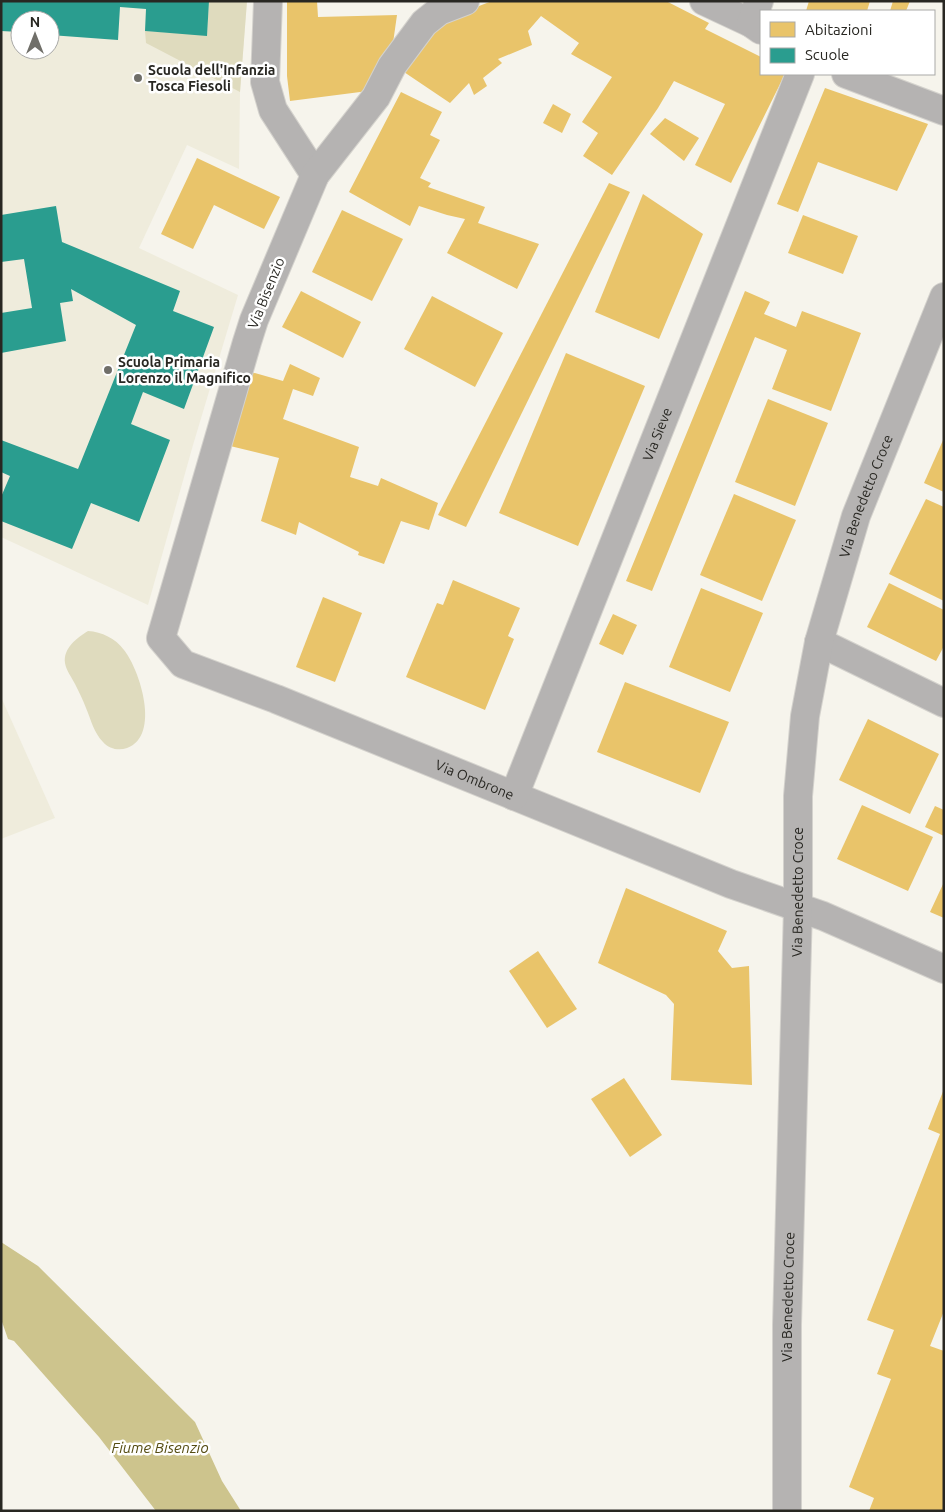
<svg xmlns="http://www.w3.org/2000/svg" width="945" height="1512" font-family="Ubuntu,sans-serif">
<style>
.built{fill:#efecdc;fill-rule:evenodd}
.green{fill:#dfdbbe}
.water{fill:#cdc48d}
.homes{fill:#e9c46a}
.schools{fill:#2a9d8f}
.lines{fill:none;stroke-linecap:round;stroke-linejoin:round}
.street-casing{stroke:#d4d2cd;stroke-width:30}
.street{stroke:#b5b3b2;stroke-width:28}
.poi-dot{fill:#706f69;stroke:#fff;stroke-width:2}
.labels{text-anchor:middle;dominant-baseline:central;stroke-width:5;stroke-linejoin:round;paint-order:stroke}
.poi-label{font-size:14px;font-weight:bold;fill:#282722;stroke:#fff;text-anchor:start}
.street-label{font-size:14px;fill:#282722;stroke:#fff}
.water-label{font-size:15px;font-style:italic;fill:#554c12;stroke:#fff}
</style>
<rect width="100%" height="100%" fill="#f6f4ec"/>
<!-- built -->
<g class="built">
<path d="M1,1H247L240,92L239,169L187,145L139,248L238,295L193,445L148,605L1,537ZM20,20H50V50H20Z"/>
<path d="M1,697L55,818L1,839Z"/>
</g>
<!-- green -->
<g class="green">
<path d="M209,1H247L240,92L146,43L145,31L207,35Z"/>
<path d="M88,631C102,632 115,638 124,650C140,670 161,736 127,748C119,751 109,749 103,742C94,733 91,720 86,708C83,700 79,692 75,684C72,678 66,670 65,663C63,648 77,638 88,631Z"/>
</g>
<!-- water -->
<path class="water" d="M1,1242L38,1266L195,1422L222,1481L241,1511H156L99,1437L14,1341L8,1339L1,1319Z"/>
<!-- homes -->
<g class="homes">
<path d="M287,1H317L318,17L397,15L392,50L368,91L290,101L287,76Z"/>
<path d="M492,1H666L709,23L705,29L761,57V74H785L731,183L695,165L725,104L674,81L658,108L612,175L583,156L598,133L582,122L612,77L571,54L579,43L541,16L528,31L532,45L498,59L502,63L483,78L487,86L474,95L469,83L450,103L401,70L448,18Z"/>
<path d="M809,1H870L867,11H806Z"/>
<path d="M893,1H910L906,11H890Z"/>
<path d="M825,88L928,124L897,191L818,162L798,212L777,204Z"/>
<path d="M401,92L442,112L430,135L440,140L420,178L431,183L428,187L485,207L478,223L539,244L517,289L447,253L465,219L447,215L419,206L410,226L349,192Z"/>
<path d="M553,104L571,114L562,133L543,123Z"/>
<path d="M665,118L699,138L684,161L650,134Z"/>
<path d="M197,158L280,197L264,229L214,205L193,249L161,234Z"/>
<path d="M609,183L630,192L466,527L438,515Z"/>
<path d="M643,194L703,234L659,339L595,312Z"/>
<path d="M342,210L403,239L372,301L312,272Z"/>
<path d="M803,215L858,236L843,274L788,253Z"/>
<path d="M301,291L361,322L343,358L282,327Z"/>
<path d="M745,291L770,302L764,314L796,327L802,311L861,333L831,411L772,389L787,350L755,337L652,591L626,581Z"/>
<path d="M432,296L503,333L475,387L404,349Z"/>
<path d="M566,353L645,386L578,546L499,513Z"/>
<path d="M290,364L320,378L313,396L293,389L283,419L359,447L350,477L378,486L381,478L438,503L429,530L401,521L384,564L358,555L359,552L299,522L296,535L261,521L279,458L226,445L251,372L283,381Z"/>
<path d="M768,399L828,423L795,506L735,482Z"/>
<path d="M944,438V492L924,483Z"/>
<path d="M734,494L796,520L762,601L700,575Z"/>
<path d="M926,499L944,507V601L889,574Z"/>
<path d="M453,580L520,608L508,636L514,639L485,710L406,677L437,603L443,605Z"/>
<path d="M889,583L944,610V646L936,661L867,627Z"/>
<path d="M701,588L763,613L730,692L669,667Z"/>
<path d="M323,597L362,613L335,682L296,667Z"/>
<path d="M613,614L637,625L623,655L599,644Z"/>
<path d="M625,682L729,722L700,793L597,752Z"/>
<path d="M868,719L939,754L910,814L839,780Z"/>
<path d="M862,805L933,837L908,891L837,859Z"/>
<path d="M935,806L944,810V836L925,827Z"/>
<path d="M944,882V918L930,912Z"/>
<path d="M626,888L727,931L718,951L732,968L749,966L752,1085L671,1080L674,1004L666,995L598,963Z"/>
<path d="M538,951L577,1009L547,1028L509,971Z"/>
<path d="M624,1078L662,1135L630,1157L591,1099Z"/>
<path d="M944,1089V1311L930,1346L944,1351V1511H869L874,1498L849,1487L891,1379L877,1374L894,1330L867,1320L940,1134L928,1129Z"/>
</g>
<!-- schools -->
<g class="schools">
<path d="M1,1H209L207,36L145,31L146,9L120,7L118,40L50,35V20H20V32L1,31Z"/>
<path d="M56,206L62,242L180,291L173,311L214,327L184,409L143,392L131,424L170,440L139,522L91,503L72,549L1,521V497L10,476L1,472V440L78,469L136,325L71,289L73,301L60,303L66,341L1,353V313L32,308L24,259L1,262V215Z"/>
</g>
<g class="lines">
<!-- street casing -->
<g class="street-casing">
<g id="street">
<path d="M268,1L265,82L273,110L315,175"/>
<path id="s1" d="M465,1L439,11L424,23L392,66L376,97L315,175L254,320L247,342L161,638L183,664L276,699L731,884L823,916L944,969"/>
<path d="M704,1L751,23L761,30"/>
<path d="M751,23L759,1"/>
<path d="M846,74L944,111"/>
<path d="M819,642L944,703"/>
<path id="s2" d="M514,796L800,74"/>
<path id="s3" d="M787,1511V1325L798,907V796L805,716L819,642L856,516L944,297"/>
</g>
</g>
<!-- street -->
<use href="#street" class="street"/>
</g>
<!-- markers -->
<g class="poi-dot">
<circle cx="138" cy="78" r="5"/>
<circle cx="108" cy="370" r="5"/>
</g>
<g class="labels">
<!-- poi labels -->
<g class="poi-label">
<text x="148" y="70">Scuola dell'Infanzia<tspan x="148" dy="16">Tosca Fiesoli</tspan></text>
<text x="118" y="362">Scuola Primaria<tspan x="118" dy="16">Lorenzo il Magnifico</tspan></text>
</g>
<!-- street labels -->
<g class="street-label">
<text transform="translate(266 293) rotate(-68)">Via Bisenzio</text>
<text stroke="none"><textPath href="#s2" startOffset="389">Via Sieve</textPath></text>
<text stroke="none"><textPath href="#s3" startOffset="1024">Via Benedetto Croce</textPath></text>
<text stroke="none"><textPath href="#s1" startOffset="1071">Via Ombrone</textPath></text>
<text stroke="none"><textPath href="#s3" startOffset="619">Via Benedetto Croce</textPath></text>
<text stroke="none"><textPath href="#s3" startOffset="214">Via Benedetto Croce</textPath></text>
</g>
<!-- water labels -->
<g class="water-label">
<text x="160" y="1447">Fiume Bisenzio</text>
</g>
</g>
<!-- border -->
<rect width="945" height="1512" fill="none" stroke="#282722" stroke-width="5"/>
<!-- legend -->
<rect x="760" y="10" width="175" height="65" fill="#ffffff" stroke="#a9a9a7"/>
<rect x="770" y="22" width="25" height="15" fill="#e9c46a" stroke="#a9a9a7"/>
<text x="805" y="35" font-size="15" fill="#282722">Abitazioni</text>
<rect x="770" y="48" width="25" height="15" fill="#2a9d8f" stroke="#a9a9a7"/>
<text x="805" y="60" font-size="15" fill="#282722">Scuole</text>
<!-- north arrow -->
<g transform="translate(35 35)"><circle r="24" fill="#ffffff" stroke="#a9a9a7"/>
<path d="M0-4L9 19L0 12L-9 19Z" fill="#706f69"/>
<text y="-8" font-size="14" font-weight="bold" text-anchor="middle" fill="#282722">N</text>
</g>
</svg>
